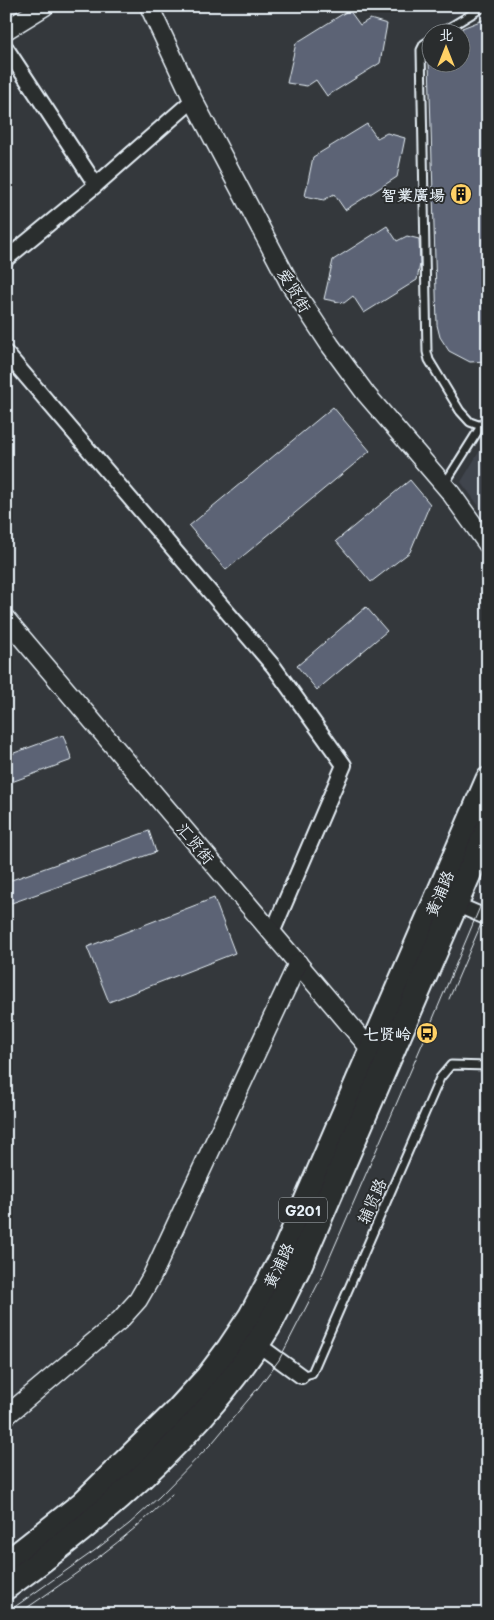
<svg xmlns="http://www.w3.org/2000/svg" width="494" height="1620" font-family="Mali,'LXGW WenKai TC',sans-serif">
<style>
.built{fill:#40454d}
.building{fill:#5c6475;stroke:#e8f1f8}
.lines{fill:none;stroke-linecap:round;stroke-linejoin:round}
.service-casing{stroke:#e8f1f8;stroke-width:11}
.minor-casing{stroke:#e8f1f8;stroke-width:18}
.tertiary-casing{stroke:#e8f1f8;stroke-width:21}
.trunk-casing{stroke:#e8f1f8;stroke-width:28}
.service{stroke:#2a2d2e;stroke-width:7}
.minor{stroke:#2a2d2e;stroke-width:14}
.tertiary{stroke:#2a2d2e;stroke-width:18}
.trunk{stroke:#2a2d2e;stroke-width:24}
.tram{stroke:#e8f1f8;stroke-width:1}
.labels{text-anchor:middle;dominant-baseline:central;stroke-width:4;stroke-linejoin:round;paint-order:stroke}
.shield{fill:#2a2d2e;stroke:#afb6bb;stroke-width:1}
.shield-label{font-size:15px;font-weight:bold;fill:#e8f1f8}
.poi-label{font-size:16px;font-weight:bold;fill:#e8f1f8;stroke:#2a2d2e;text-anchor:end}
.street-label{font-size:16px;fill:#e8f1f8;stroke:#2a2d2e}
</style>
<rect width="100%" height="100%" fill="#34383c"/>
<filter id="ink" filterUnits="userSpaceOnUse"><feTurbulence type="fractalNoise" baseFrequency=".02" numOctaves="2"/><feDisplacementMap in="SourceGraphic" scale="10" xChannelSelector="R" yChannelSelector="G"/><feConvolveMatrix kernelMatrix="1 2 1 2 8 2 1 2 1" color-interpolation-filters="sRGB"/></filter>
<g filter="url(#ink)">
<!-- built -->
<path class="built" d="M488,437V518L461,482Z"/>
<!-- building -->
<g class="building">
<path d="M349,10L360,25L370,19L387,24L380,63L327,96L316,80L307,86L287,83L296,43Z"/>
<path d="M488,18V361L470,362L449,351L440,337L437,325L429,62H462V28Z"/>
<path d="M367,124L377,138L387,133L405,138L397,177L345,210L334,194L324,200L305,196L313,157Z"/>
<path d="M387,226L397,241L407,236L419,239L420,264L417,280L364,313L353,296L344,303L324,299L333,260Z"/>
<path d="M333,407L370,451L226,570L189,526Z"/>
<path d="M410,480L430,504L410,552L371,582L336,541Z"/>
<path d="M366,607L387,631L317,690L297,666Z"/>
<path d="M63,735L72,760L6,784V756Z"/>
<path d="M149,831L156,852L6,905V882Z"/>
<path d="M214,898L235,953L109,1002L87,947Z"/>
</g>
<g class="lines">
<!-- service casing -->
<g class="service-casing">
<g id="service">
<path d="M442,32L485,6"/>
<path d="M432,39L424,44L421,50L427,352L429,360L460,411L470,422L481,426"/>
<path d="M444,485L488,415"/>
<path d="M301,1376L312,1373L440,1078L451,1065L488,1066"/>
</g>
</g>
<!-- minor casing -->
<g class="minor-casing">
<g id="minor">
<path d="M6,48L96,185"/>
<path d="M6,259L96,185L193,100"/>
<path d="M6,353L274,667L344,765L272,933"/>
<path d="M455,904L488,918"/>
<path d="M256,1343L301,1376"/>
</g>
</g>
<!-- tertiary casing -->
<g class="tertiary-casing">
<g id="tertiary">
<path d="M149,6L193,100L290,284L330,345L366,394L450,492L488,545"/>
<path d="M6,30L45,6"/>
<path d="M6,619L378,1058"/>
<path d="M6,1416L120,1320L138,1300L152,1276L298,963"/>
</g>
</g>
<!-- trunk casing -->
<g class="trunk-casing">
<g id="trunk">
<path d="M6,1564L82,1504L178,1410L208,1377L229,1349L251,1316L281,1260L488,780"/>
<path d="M6,1587C102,1518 207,1428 268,1327C279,1307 289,1286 299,1266L488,829"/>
</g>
</g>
<!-- service -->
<use href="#service" class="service"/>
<!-- minor -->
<use href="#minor" class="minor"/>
<!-- tertiary -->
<use href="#tertiary" class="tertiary"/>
<!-- trunk -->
<use href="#trunk" class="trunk"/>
<!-- tram -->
<g class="tram">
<path d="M449,999L488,908"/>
<path d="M6,1613L94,1551L129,1524L159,1497L213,1442L258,1388L279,1360L320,1280L427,1033L488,888"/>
<path d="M18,1614C72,1577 126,1540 172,1494"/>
</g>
</g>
</g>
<!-- icons -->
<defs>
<g id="building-disc" transform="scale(1.125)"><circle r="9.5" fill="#ffd166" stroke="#2a2d2e"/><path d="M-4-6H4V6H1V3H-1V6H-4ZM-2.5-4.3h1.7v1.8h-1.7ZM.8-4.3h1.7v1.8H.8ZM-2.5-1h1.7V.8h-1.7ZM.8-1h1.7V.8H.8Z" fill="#111"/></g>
<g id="bus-disc" transform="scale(1.125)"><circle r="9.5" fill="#ffd166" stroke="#2a2d2e"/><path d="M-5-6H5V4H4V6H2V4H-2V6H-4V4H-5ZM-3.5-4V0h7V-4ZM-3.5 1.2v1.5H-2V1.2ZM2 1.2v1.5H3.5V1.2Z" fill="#111"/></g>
</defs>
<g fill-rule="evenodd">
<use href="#building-disc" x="461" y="194"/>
<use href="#bus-disc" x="427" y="1033"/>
</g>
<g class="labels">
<!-- shield labels -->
<rect class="shield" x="279" y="1197.5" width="48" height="25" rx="4"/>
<g class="shield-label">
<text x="303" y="1210">G201</text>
</g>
<!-- poi labels -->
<g class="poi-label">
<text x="445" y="194">智業廣場</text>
<text x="411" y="1033">七贤岭</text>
</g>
<!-- street labels -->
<g class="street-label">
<text transform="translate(295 290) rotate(59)">爱贤街</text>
<text transform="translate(196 843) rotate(50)">汇贤街</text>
<text transform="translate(439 893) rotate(-67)">黄浦路</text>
<text transform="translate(371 1201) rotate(-66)">辅贤路</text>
<text transform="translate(278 1265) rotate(-64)">黄浦路</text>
</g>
</g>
<!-- margin -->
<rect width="494" height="1620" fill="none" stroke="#2a2d2e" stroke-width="25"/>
<rect x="12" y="12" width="469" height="1595" fill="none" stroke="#e8f1f8" stroke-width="2" filter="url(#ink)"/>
<!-- north arrow -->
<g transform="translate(446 48)"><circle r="24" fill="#2a2d2e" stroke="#767b7f"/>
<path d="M0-4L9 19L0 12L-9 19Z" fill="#ffd166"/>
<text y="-8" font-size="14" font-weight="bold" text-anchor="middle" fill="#e8f1f8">北</text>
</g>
</svg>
